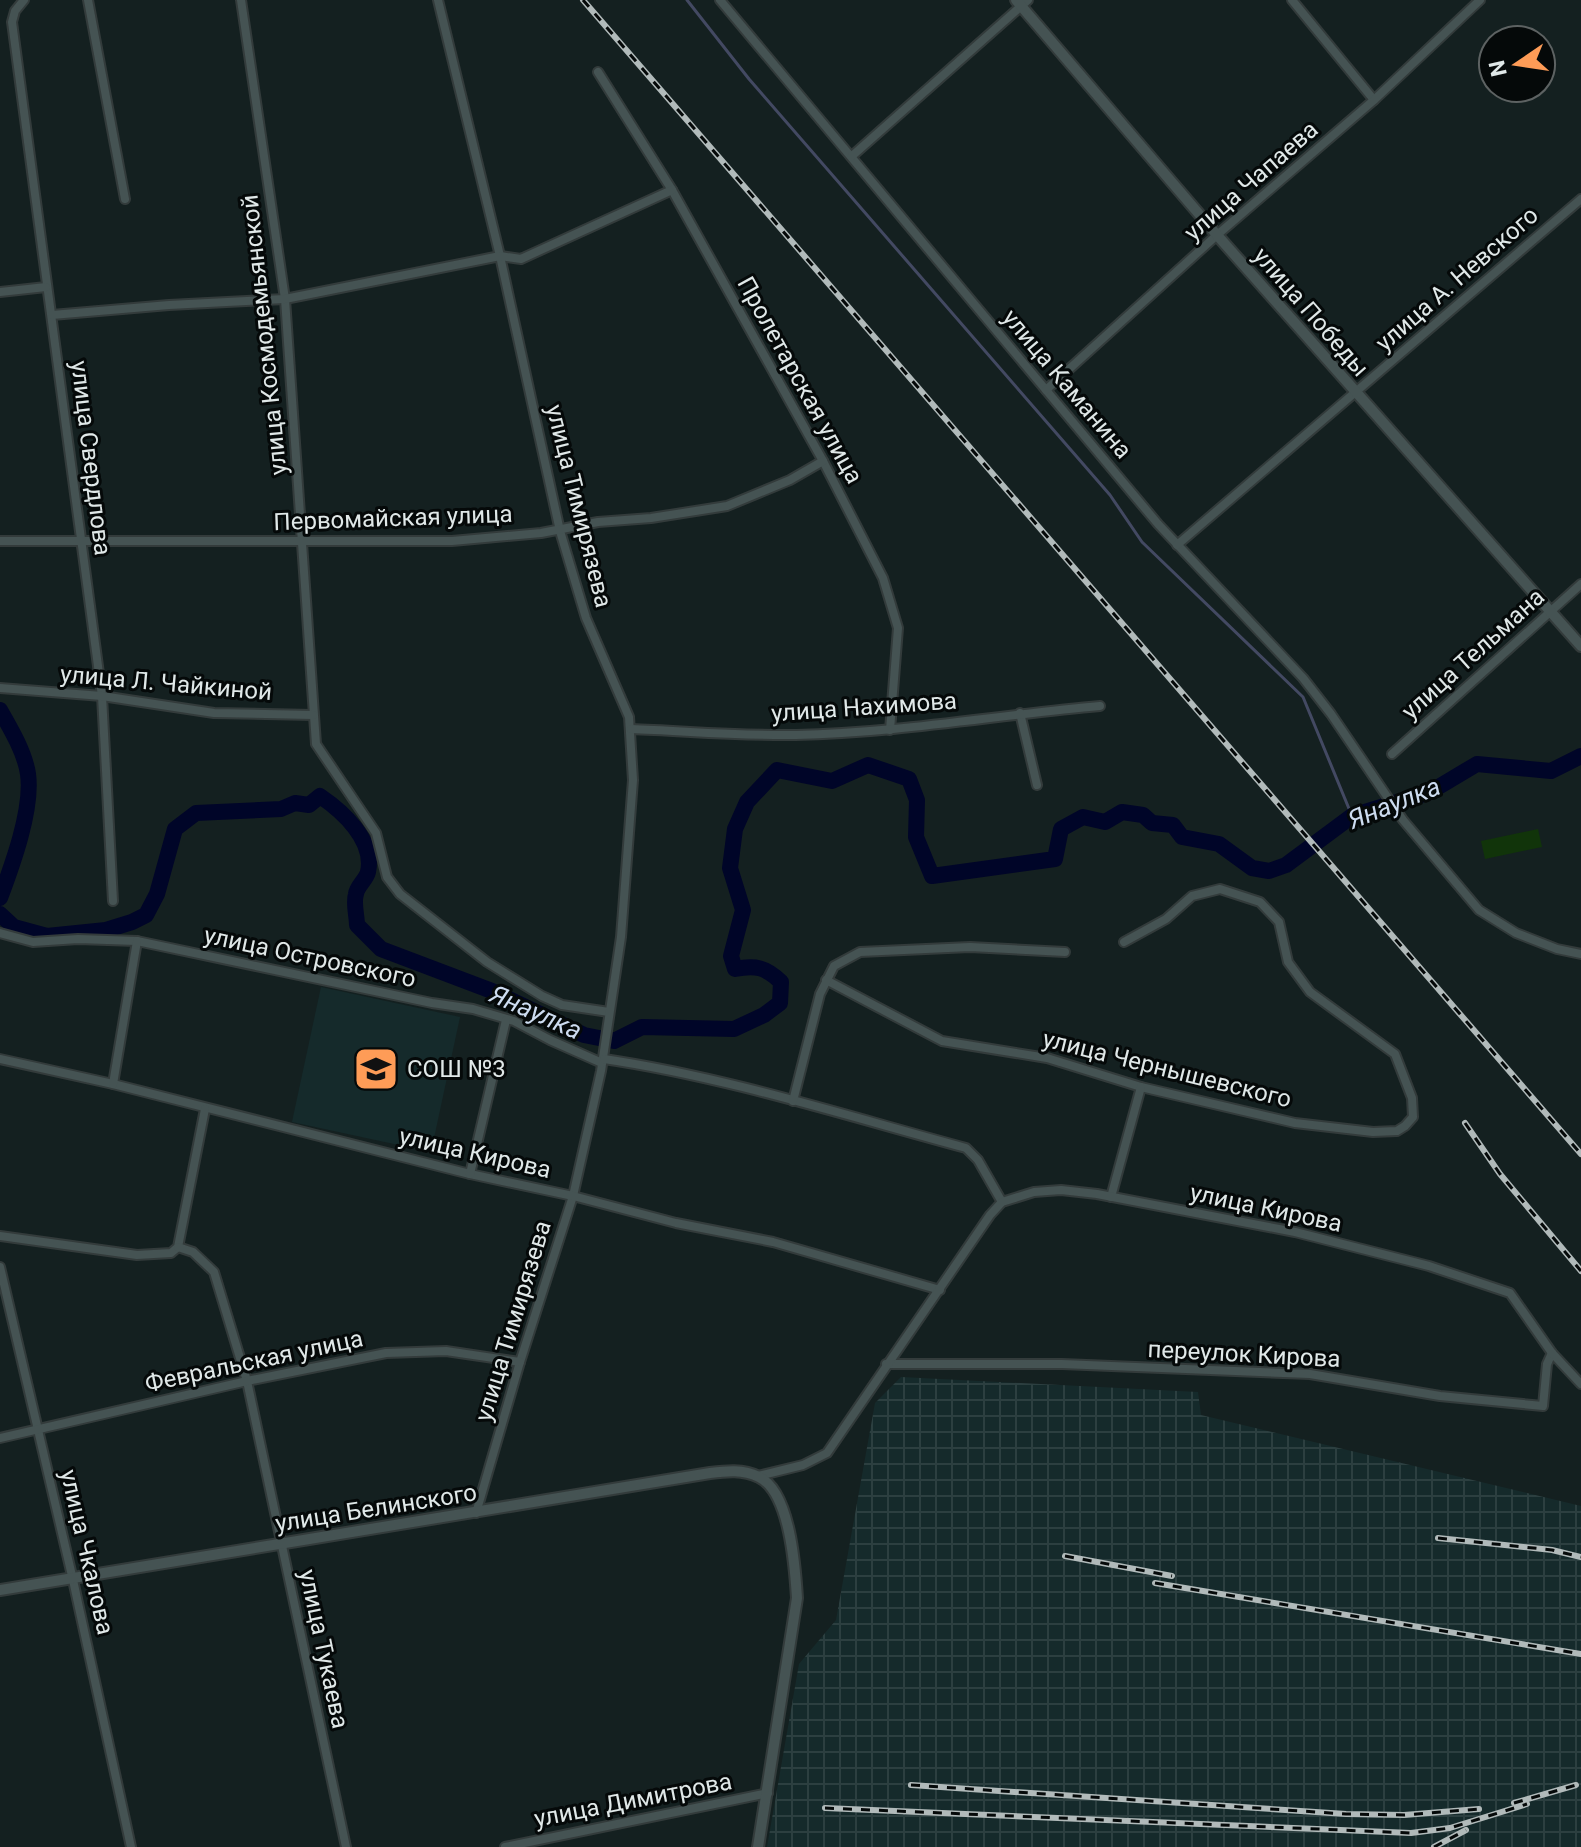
<svg xmlns="http://www.w3.org/2000/svg" width="1581" height="1847" font-family="Roboto,sans-serif">
<style>
.built{fill:#152a2b}
.industrial{fill:url(#industrial-grid)}
.pitch{fill:#11340a}
.lines{fill:none;stroke-linecap:round;stroke-linejoin:round}
.stream{stroke:#434962;stroke-width:3}
.river{stroke:#000528;stroke-width:16}
.minor-casing{stroke:#333b3b;stroke-width:12}
.tertiary-casing{stroke:#333b3b;stroke-width:14}
.minor{stroke:#455353;stroke-width:8}
.tertiary{stroke:#455353;stroke-width:10}
.rail-casing{stroke:#b1baba;stroke-width:6}
.rail{stroke:#050909;stroke-width:3;stroke-dasharray:9;stroke-linecap:butt}
.labels{text-anchor:middle;dominant-baseline:central;stroke-width:6;stroke-linejoin:round;paint-order:stroke}
.street-label{font-size:24px;fill:#e0e8e8;stroke:#050909}
.poi-label{font-size:24px;fill:#e0e8e8;stroke:#050909;text-anchor:start}
.water-label{font-size:26px;font-style:italic;fill:#cddcf0;stroke:#050909}
</style>
<defs>
<pattern id="industrial-grid" width="8" height="8" patternUnits="userSpaceOnUse" patternTransform="scale(2)"><rect width="8" height="8" fill="#152a2b"/><path d="M0 4h8M4 0v8" fill="none" stroke="#2c3f40"/></pattern>
</defs>
<rect width="100%" height="100%" fill="#142020"/>
<!-- built -->
<path class="built" d="M321,987L460,1017L431,1152L292,1122Z"/>
<!-- industrial -->
<path class="industrial" d="M901,1377L1198,1392L1201,1415L1581,1506V1847H767L799,1664L836,1620L875,1403Z"/>
<!-- pitch -->
<path class="pitch" d="M1538,829L1542,847L1485,859L1481,841Z"/>
<g class="lines">
<!-- stream -->
<path class="stream" d="M687,0L749,79L1110,495L1142,542L1303,697L1352,816"/>
<!-- river -->
<g class="river">
<path d="M0,710C11,729 25,753 28,774C33,809 12,866 0,898"/>
<path d="M0,914L14,927L47,936L106,930L132,922L146,915L157,894L175,829L196,813L281,809L295,803L309,805L320,796C342,811 375,840 368,872C366,880 357,886 356,894C353,903 357,916 357,925L381,949L492,991L584,1035L614,1041L642,1027L734,1029L764,1015L780,1003L781,982C766,967 755,965 735,969L731,956L743,910L730,868L735,829L747,802L777,770L832,781L868,765L909,779L917,800L916,837L932,876L1055,859L1061,829L1083,817L1105,822L1122,812L1143,815L1152,823L1173,825L1182,837L1219,844L1252,868L1269,871L1286,865L1352,816L1430,792L1477,764L1551,771L1581,756"/>
</g>
<!-- minor casing -->
<g class="minor-casing">
<g id="minor">
<path d="M24,0L15,11L12,22L102,696L113,901"/>
<path d="M88,0L125,199"/>
<path d="M241,0L285,299L316,744L376,833L387,877L400,894L487,962L542,996L562,1005L609,1012"/>
<path d="M438,0L500,256L560,531L586,618L629,717L633,780L621,937L601,1071L573,1196L520,1362L476,1513"/>
<path d="M720,0L1158,524L1303,678L1331,714L1403,820L1479,910L1516,933L1557,949L1581,954"/>
<path d="M1292,0L1374,100"/>
<path d="M598,72L672,190L823,461L883,578L898,628L890,730"/>
<path d="M852,156L1028,0"/>
<path d="M0,292L46,287"/>
<path d="M52,315L169,305L285,299L500,256L521,259L672,190"/>
<path d="M1046,390L1217,235L1374,100L1480,0"/>
<path d="M0,541H452L541,533L598,522L651,518L727,506L790,480L823,461"/>
<path d="M1177,545L1581,199"/>
<path d="M0,688L102,696L214,713L313,715"/>
<path d="M1020,713L1037,785"/>
<path d="M631,729C686,731 741,736 796,735C898,733 998,715 1100,706"/>
<path d="M1392,754L1581,584"/>
<path d="M0,933L33,942L78,939L137,941L432,1003L473,1009L514,1021L550,1040L602,1063"/>
<path d="M826,980L942,1041L1047,1058L1141,1087L1295,1123L1373,1132L1397,1131L1405,1126L1413,1117L1412,1098L1395,1054L1310,992L1288,962L1279,922L1260,902L1220,889L1192,896L1166,919L1124,942"/>
<path d="M0,1059L113,1084L470,1174L573,1196L676,1223L773,1242L940,1290"/>
<path d="M604,1059C726,1077 847,1116 966,1148L978,1160L1002,1202"/>
<path d="M113,1084L137,941"/>
<path d="M793,1101L820,994L834,966L860,952L970,947L1065,952"/>
<path d="M470,1174L506,1020"/>
<path d="M1111,1197L1141,1087"/>
<path d="M0,1236L137,1255L171,1253L178,1247L205,1109"/>
<path d="M178,1247L193,1252L214,1272L247,1381L346,1847"/>
<path d="M0,1267L73,1580L131,1847"/>
<path d="M886,1364H1062L1310,1374L1440,1396L1543,1406L1547,1364L1552,1353"/>
<path d="M0,1438L247,1381L386,1353L446,1351L520,1362"/>
<path d="M758,1476L803,1465L827,1453L990,1215L1002,1202L1034,1192L1061,1190L1097,1194L1295,1232L1429,1266L1510,1293L1552,1353L1581,1384"/>
<path d="M505,1847L768,1793"/>
</g>
</g>
<!-- tertiary casing -->
<g class="tertiary-casing">
<g id="tertiary">
<path d="M1016,0L1217,235L1581,646"/>
<path d="M0,1590L710,1473C726,1471 743,1469 759,1477C790,1492 795,1566 797,1598L758,1847"/>
</g>
</g>
<!-- minor -->
<use href="#minor" class="minor"/>
<!-- tertiary -->
<use href="#tertiary" class="tertiary"/>
<!-- rail casing -->
<g class="rail-casing">
<g id="rail">
<path d="M583,0L1581,1154"/>
<path d="M1465,1123L1500,1174L1581,1271"/>
<path d="M1438,1538L1552,1550L1581,1557"/>
<path d="M1065,1556L1172,1576"/>
<path d="M1155,1583L1581,1654"/>
<path d="M911,1785L1346,1814L1404,1815L1479,1809"/>
<path d="M1514,1803L1576,1785"/>
<path d="M825,1808L1411,1833L1450,1828L1527,1804"/>
<path d="M1434,1847L1466,1830"/>
</g>
</g>
<!-- rail -->
<use href="#rail" class="rail"/>
</g>
<!-- icons -->
<defs>
<g id="school-square" transform="scale(2.3)"><rect x="-9" y="-9" width="18" height="18" rx="4" fill="#fe9c57" stroke="#050909"/><path d="M0-5L7-2L0 1L-7-2ZM-4 1L0 2.5L4 1V4Q0 6-4 4Z" fill="#111"/></g>
</defs>
<g fill-rule="evenodd">
<use href="#school-square" x="376" y="1069"/>
</g>
<g class="labels">
<!-- street labels -->
<g class="street-label">
<text transform="translate(1251 181) rotate(-41)">улица Чапаева</text>
<text transform="translate(1457 279) rotate(-41)">улица А. Невского</text>
<text transform="translate(1311 312) rotate(49)">улица Победы</text>
<text transform="translate(264 335) rotate(-96)">улица Космодемьянской</text>
<text transform="translate(800 380) rotate(61)">Пролетарская улица</text>
<text transform="translate(1067 384) rotate(50)">улица Каманина</text>
<text transform="translate(91 458) rotate(83)">улица Свердлова</text>
<text transform="translate(579 506) rotate(76)">улица Тимирязева</text>
<text transform="translate(393 518) rotate(-2)">Первомайская улица</text>
<text transform="translate(1473 654) rotate(-42)">улица Тельмана</text>
<text transform="translate(166 683) rotate(5)">улица Л. Чайкиной</text>
<text transform="translate(864 707) rotate(-4)">улица Нахимова</text>
<text transform="translate(310 957) rotate(12)">улица Островского</text>
<text transform="translate(1167 1069) rotate(14)">улица Чернышевского</text>
<text transform="translate(475 1153) rotate(13)">улица Кирова</text>
<text transform="translate(1266 1208) rotate(12)">улица Кирова</text>
<text transform="translate(513 1321) rotate(-73)">улица Тимирязева</text>
<text transform="translate(1244 1354) rotate(3)">переулок Кирова</text>
<text transform="translate(254 1361) rotate(-12)">Февральская улица</text>
<text transform="translate(376 1508) rotate(-9)">улица Белинского</text>
<text transform="translate(87 1552) rotate(77)">улица Чкалова</text>
<text transform="translate(324 1649) rotate(78)">улица Тукаева</text>
<text transform="translate(633 1800) rotate(-11)">улица Димитрова</text>
</g>
<!-- poi labels -->
<g class="poi-label">
<text x="407" y="1069">СОШ №3</text>
</g>
<!-- water labels -->
<g class="water-label">
<text transform="translate(1394 803) rotate(-22)">Янаулка</text>
<text transform="translate(536 1012) rotate(24)">Янаулка</text>
</g>
</g>
<!-- north arrow -->
<g transform="translate(1517 64) rotate(257)"><circle r="38" fill="#050909" stroke="#5d6262" stroke-width="2"/>
<path d="M0-6L14 30L0 20L-14 30Z" fill="#fe9c57"/>
<text y="-12" font-size="22" font-weight="bold" text-anchor="middle" fill="#e0e8e8">N</text>
</g>
</svg>
